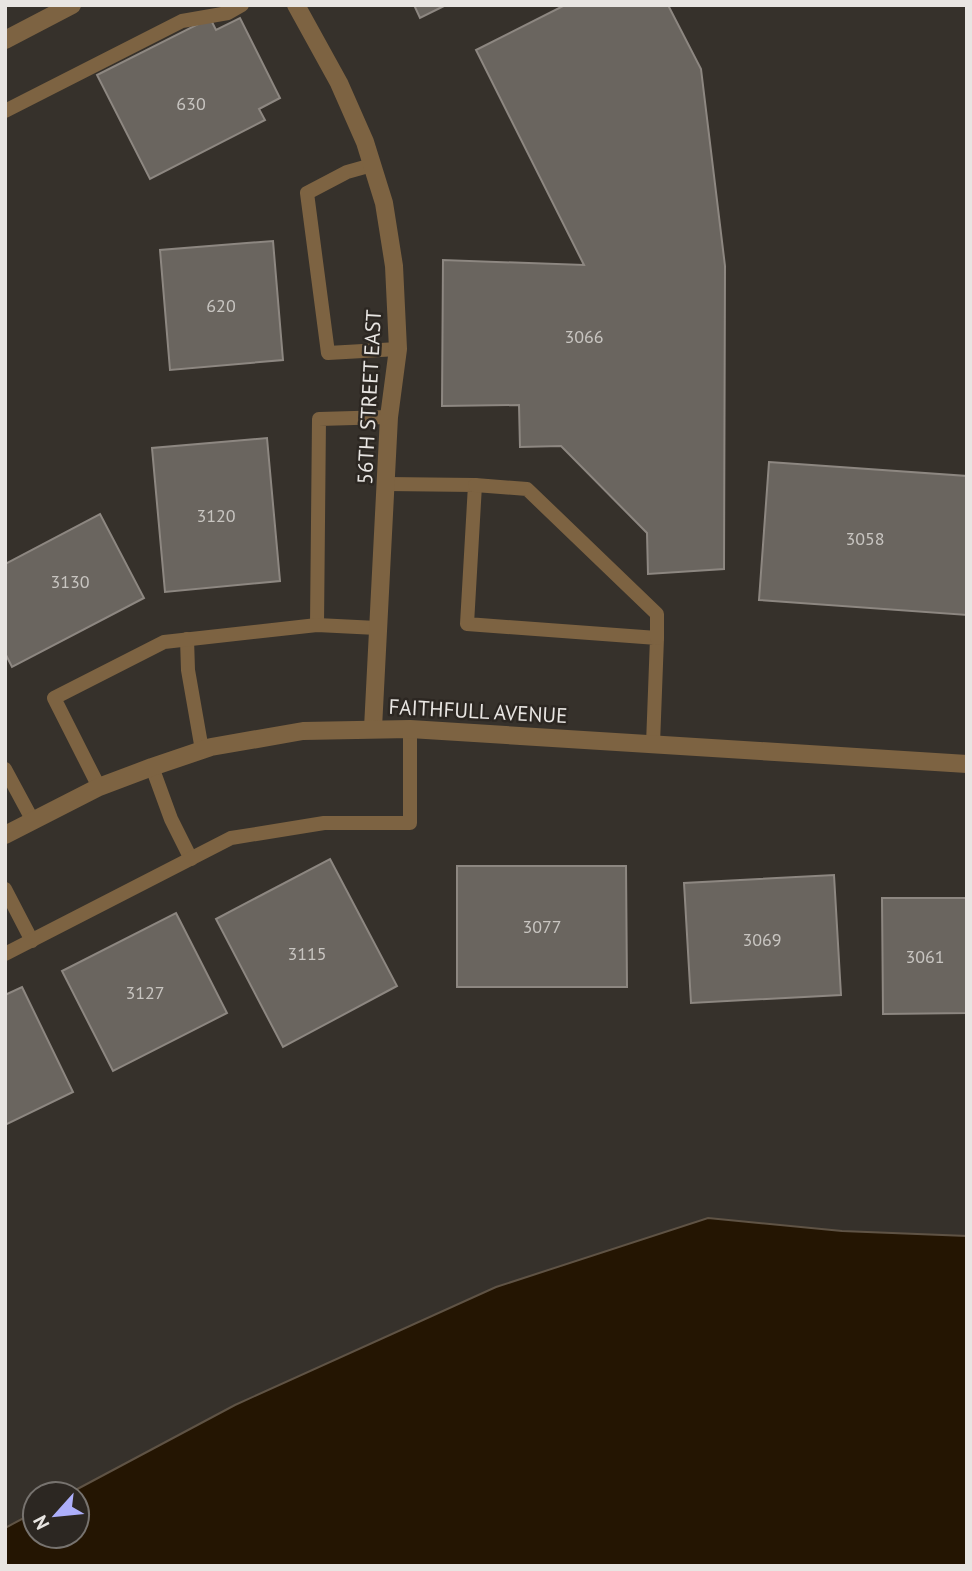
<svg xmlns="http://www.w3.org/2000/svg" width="972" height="1571" font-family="'PT Sans',sans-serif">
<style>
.water{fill:#241502;stroke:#5f5345;stroke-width:2}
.building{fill:#6a655f;stroke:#8d8781;stroke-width:2}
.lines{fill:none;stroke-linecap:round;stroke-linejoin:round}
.service{stroke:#7d6342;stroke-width:14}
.minor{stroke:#7d6342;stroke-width:18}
.tertiary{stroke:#7d6342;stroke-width:18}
.labels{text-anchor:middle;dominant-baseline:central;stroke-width:5;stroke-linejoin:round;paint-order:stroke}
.number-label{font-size:18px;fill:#c8c5c1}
.street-label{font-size:21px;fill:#e8e5e2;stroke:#2c2722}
</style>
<rect width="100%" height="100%" fill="#36312b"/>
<!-- water -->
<path class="water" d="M708,1218L842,1231L967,1236V1566H5V1528L35,1512V1536H77V1494H68L235,1405L496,1287Z"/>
<!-- building -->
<g class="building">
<path d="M414,5H446L420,18Z"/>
<path d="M565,5H668L701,69L725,266L724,569L648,574L647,533L561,446L520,447L519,405L442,406L443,260L584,265L476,50Z"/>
<path d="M210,18L216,30L240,18L280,98L259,109L265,120L150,179L97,75Z"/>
<path d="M273,241L283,360L170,370L160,250Z"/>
<path d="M267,438L280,581L165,592L152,448Z"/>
<path d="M769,462L967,476V615L759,600Z"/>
<path d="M100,514L144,598L12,667L5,653V564Z"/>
<path d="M330,859L397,986L283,1047L216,919Z"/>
<path d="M457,866H626L627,987H457Z"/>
<path d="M834,875L841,995L691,1003L684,883Z"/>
<path d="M882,898H967V1013L883,1014Z"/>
<path d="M176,913L227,1013L113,1071L62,971Z"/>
<path d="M22,987L73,1092L5,1125V995Z"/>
</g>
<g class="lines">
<!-- service -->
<g class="service">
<path d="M5,111L182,21L228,13L242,5"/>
<path d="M372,165L347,172L307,193L328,353L398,349"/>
<path d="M387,484L475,485L467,624L657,638L653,744"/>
<path d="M475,485L527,489L657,614V638"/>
<path d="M317,625L319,419L389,417"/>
<path d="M187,639L188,670L202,750"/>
<path d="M152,767L171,819L191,859"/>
<path d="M5,769L33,821"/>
<path d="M99,787L54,698L164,642L317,625L377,628"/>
<path d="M5,889L32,941"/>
<path d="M5,954L231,838L324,823H410V729"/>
</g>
<!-- minor -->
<g class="minor">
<path d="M296,5L339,83L365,142L384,203L394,266L398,349L389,417L373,728"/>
<path d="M5,40L72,5"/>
</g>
<!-- tertiary -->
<path class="tertiary" d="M5,835L99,787L152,767L211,747L303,731L410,729L967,764"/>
</g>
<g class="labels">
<!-- number labels -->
<g class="number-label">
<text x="191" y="103">630</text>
<text x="221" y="305">620</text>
<text x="584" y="336">3066</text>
<text x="216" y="515">3120</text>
<text x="865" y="538">3058</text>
<text x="70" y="581">3130</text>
<text x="542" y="926">3077</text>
<text x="762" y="939">3069</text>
<text x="307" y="953">3115</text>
<text x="925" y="956">3061</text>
<text x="145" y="992">3127</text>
</g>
<!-- street labels -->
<g class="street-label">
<text transform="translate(369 397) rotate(-87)">56TH STREET EAST</text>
<text transform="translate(478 711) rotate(3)">FAITHFULL AVENUE</text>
</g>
</g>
<!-- border -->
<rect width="972" height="1571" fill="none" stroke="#e8e5e2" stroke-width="14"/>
<!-- north arrow -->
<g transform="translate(56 1515) rotate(243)"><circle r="33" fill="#2c2722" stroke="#77736f" stroke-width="2"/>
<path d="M0-5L12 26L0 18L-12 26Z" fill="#adaffb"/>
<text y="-10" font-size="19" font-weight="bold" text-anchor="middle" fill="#e8e5e2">N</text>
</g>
</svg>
